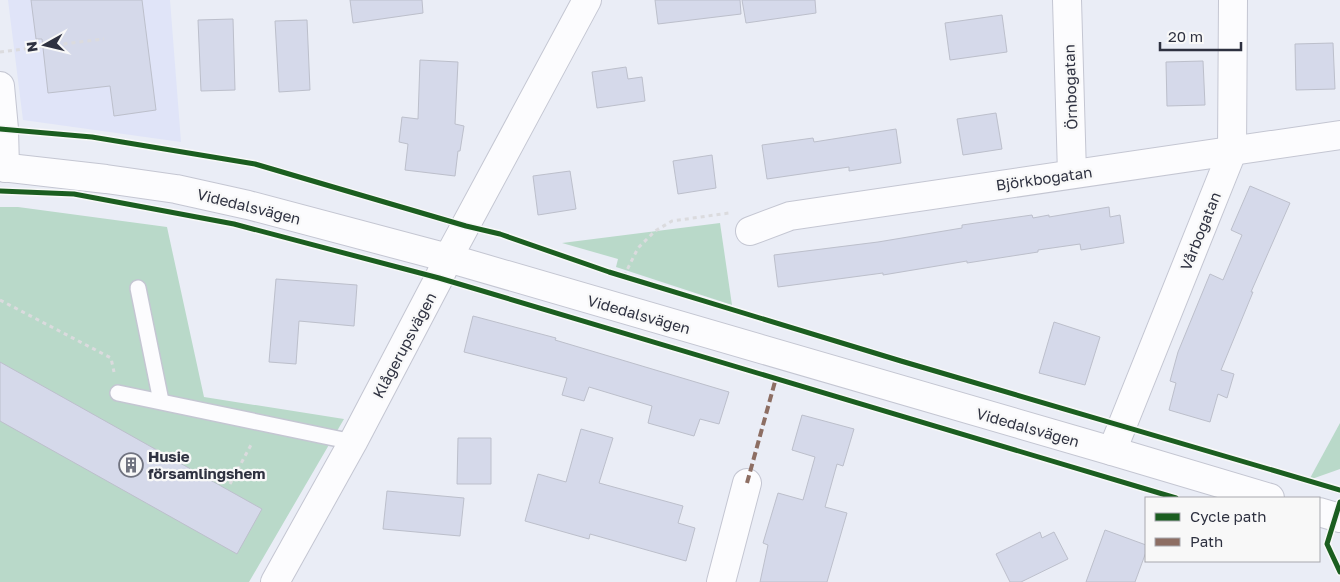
<svg xmlns="http://www.w3.org/2000/svg" width="1340" height="582" font-family="'Golos Text',sans-serif">
<style>
.built{fill:#e0e4f8}
.green{fill:#b9d9c9}
.building{fill:#d5d9ea;stroke:#bcbfcb}
.lines{fill:none;stroke-linecap:round;stroke-linejoin:round}
.service-casing{stroke:#c4c6d2;stroke-width:18}
.minor-casing{stroke:#c4c6d2;stroke-width:30}
.tertiary-casing{stroke:#c4c6d2;stroke-width:30}
.path{stroke:#dbdbde;stroke-width:3;stroke-dasharray:4 4;stroke-linecap:butt}
.service{stroke:#fcfcfe;stroke-width:15}
.minor{stroke:#fcfcfe;stroke-width:28}
.tertiary{stroke:#fcfcfe;stroke-width:28}
.quiet{stroke:#8d6e63;stroke-width:4;stroke-dasharray:8 4;stroke-linecap:butt}
.cycleway-casing{stroke:#f8f8f8;stroke-width:8}
.cycleway{stroke:#1b5e20;stroke-width:5}
.labels{text-anchor:middle;dominant-baseline:central;stroke-width:4.5;stroke-linejoin:round;paint-order:stroke}
.street-label{font-size:15px;fill:#2e3140;stroke:#f8f8f8}
.poi-label{font-size:15px;font-weight:bold;fill:#2e3140;stroke:#f8f8f8;text-anchor:start}
</style>
<rect width="100%" height="100%" fill="#eaedf6"/>
<!-- built -->
<path class="built" d="M8,0H170L181,142L23,120Z"/>
<!-- green -->
<g class="green">
<path d="M0,207H18L167,227L204,397L344,419L249,582H0Z"/>
<path d="M720,223L732,305L616,267L618,259L562,243Z"/>
<path d="M1340,423V469L1309,480Z"/>
</g>
<!-- building -->
<g class="building">
<path d="M31,0H142L156,110L114,116L110,86L48,93L42,39H36Z"/>
<path d="M350,0H422L423,13L353,23Z"/>
<path d="M655,0H740L741,14L658,24Z"/>
<path d="M742,0H815L816,13L746,23Z"/>
<path d="M1002,15L1007,52L950,60L945,23Z"/>
<path d="M233,19L235,90L201,91L198,20Z"/>
<path d="M307,20L310,90L279,92L275,21Z"/>
<path d="M1333,43L1335,89L1296,90L1295,44Z"/>
<path d="M420,60L458,62L455,124L464,126L460,151H458L455,176L405,170L408,144L399,142L402,117L418,119Z"/>
<path d="M1203,61L1205,105L1167,106L1166,62Z"/>
<path d="M626,67L628,79L642,77L645,101L597,108L592,72Z"/>
<path d="M996,113L1002,149L963,155L957,119Z"/>
<path d="M896,129L901,163L849,171V167L767,179L762,145L813,138L814,142Z"/>
<path d="M712,155L716,188L678,194L673,161Z"/>
<path d="M570,171L576,209L538,215L533,176Z"/>
<path d="M1250,186L1290,203L1251,292H1253L1221,370L1234,374L1227,398L1218,394L1210,422L1169,410L1176,383L1170,381L1178,352L1210,274L1223,280L1242,235L1231,230Z"/>
<path d="M1109,207L1110,217L1120,215L1124,243L1081,250L1080,244L1038,250V252L967,263V261L883,275V273L778,287L774,255L878,242L962,228V225L1032,215L1033,218L1049,215V217Z"/>
<path d="M276,279L357,285L354,326L299,321L296,364L269,362Z"/>
<path d="M473,316L556,338L555,340L729,392L719,424L700,419L694,436L648,423L652,406L589,387L584,401L562,395L567,378L464,352Z"/>
<path d="M1054,322L1100,337L1085,385L1039,373Z"/>
<path d="M0,362L262,509L237,554L0,421Z"/>
<path d="M802,415L854,429L843,466L837,464L825,507L847,513L827,582H760L768,545L763,543L778,493L803,500L815,457L792,450Z"/>
<path d="M581,429L613,438L599,483L683,506L678,523L695,528L686,561L590,534L589,539L525,521L538,474L566,482Z"/>
<path d="M458,438H491V484H457Z"/>
<path d="M387,491L464,498L460,536L383,529Z"/>
<path d="M1105,530L1146,545V552L1135,582H1086Z"/>
<path d="M1040,532L1042,538L1054,532L1068,559L1021,582H1010L996,554Z"/>
</g>
<g class="lines">
<!-- service casing -->
<g class="service-casing">
<g id="service">
<path d="M138,288L161,401"/>
<path d="M118,393L353,442"/>
</g>
</g>
<!-- minor casing -->
<g class="minor-casing">
<g id="minor">
<path d="M1067,0L1072,174"/>
<path d="M0,86L4,129L5,168"/>
<path d="M750,231L790,216L1340,135"/>
<path d="M1112,451L1232,152L1233,0"/>
<path d="M275,582L353,442L439,278L448,258"/>
<path d="M721,582L747,483"/>
</g>
</g>
<!-- tertiary casing -->
<g class="tertiary-casing">
<g id="tertiary">
<path d="M0,167L106,179L176,189L248,205L448,258L1112,451L1270,498"/>
<path d="M448,258L587,0"/>
<path d="M1319,512L1340,518"/>
</g>
</g>
<!-- path -->
<g class="path">
<path d="M0,52L104,39"/>
<path d="M624,276L638,248L655,231L672,221L729,213L730,214"/>
<path d="M0,300L111,358L114,372"/>
<path d="M230,484L252,443"/>
</g>
<!-- service -->
<use href="#service" class="service"/>
<!-- minor -->
<use href="#minor" class="minor"/>
<!-- tertiary -->
<use href="#tertiary" class="tertiary"/>
<!-- quiet -->
<path class="quiet" d="M747,483L776,378"/>
<!-- cycleway casing -->
<g class="cycleway-casing">
<g id="cycleway">
<path d="M0,129L92,137L255,164L466,226L500,234L609,272L901,361L1340,490"/>
<path d="M0,191L74,194L234,224L439,278L1176,498"/>
<path d="M1340,502L1327,544L1340,572"/>
</g>
</g>
<!-- cycleway -->
<use href="#cycleway" class="cycleway"/>
</g>
<!-- icons -->
<defs>
<g id="building-ring" transform="scale(1.25)"><circle r="9.5" fill="#f8f8f8" stroke="#707380" stroke-width="1.5"/><path d="M-4-6H4V6H1V3H-1V6H-4ZM-2.5-4.3h1.7v1.8h-1.7ZM.8-4.3h1.7v1.8H.8ZM-2.5-1h1.7V.8h-1.7ZM.8-1h1.7V.8H.8Z" fill="#707380"/></g>
</defs>
<g fill-rule="evenodd">
<use href="#building-ring" x="131" y="465"/>
</g>
<g class="labels">
<!-- street labels -->
<g class="street-label">
<text transform="translate(1070 87) rotate(-92)">Örnbogatan</text>
<text transform="translate(1044 178) rotate(-8)">Björkbogatan</text>
<text transform="translate(249 206) rotate(14)">Videdalsvägen</text>
<text transform="translate(1200 231) rotate(-68)">Vårbogatan</text>
<text transform="translate(639 314) rotate(16)">Videdalsvägen</text>
<text transform="translate(404 345) rotate(-62)">Klågerupsvägen</text>
<text transform="translate(1028 427) rotate(16)">Videdalsvägen</text>
</g>
<!-- poi labels -->
<g class="poi-label">
<text x="148" y="456">Husie<tspan x="148" dy="17">församlingshem</tspan></text>
</g>
</g>
<!-- legend -->
<rect x="1145" y="497" width="175" height="65" fill="#f8f8f8" stroke="#a7a8ae"/>
<rect x="1155" y="513" width="25" height="8" fill="#1b5e20" stroke="#a7a8ae"/>
<text x="1190" y="522" font-size="15" fill="#2e3140">Cycle path</text>
<rect x="1155" y="538" width="25" height="8" fill="#8d6e63" stroke="#a7a8ae"/>
<text x="1190" y="547" font-size="15" fill="#2e3140">Path</text>
<!-- north arrow -->
<g transform="translate(45 45) rotate(262)" stroke="#f8f8f8" stroke-width="4" paint-order="stroke">
<path d="M0-4L9 19L0 12L-9 19Z" fill="#2e3140"/>
<text y="-8" font-size="14" font-weight="bold" text-anchor="middle" fill="#2e3140">N</text>
</g>
<!-- scale -->
<path d="M1160 42v8h81v-8" fill="none" stroke="#2e3140" stroke-width="2.5"/>
<text x="1168" y="42" font-size="15" fill="#2e3140" stroke="#f8f8f8" stroke-width="4" paint-order="stroke">20 m</text>
</svg>
